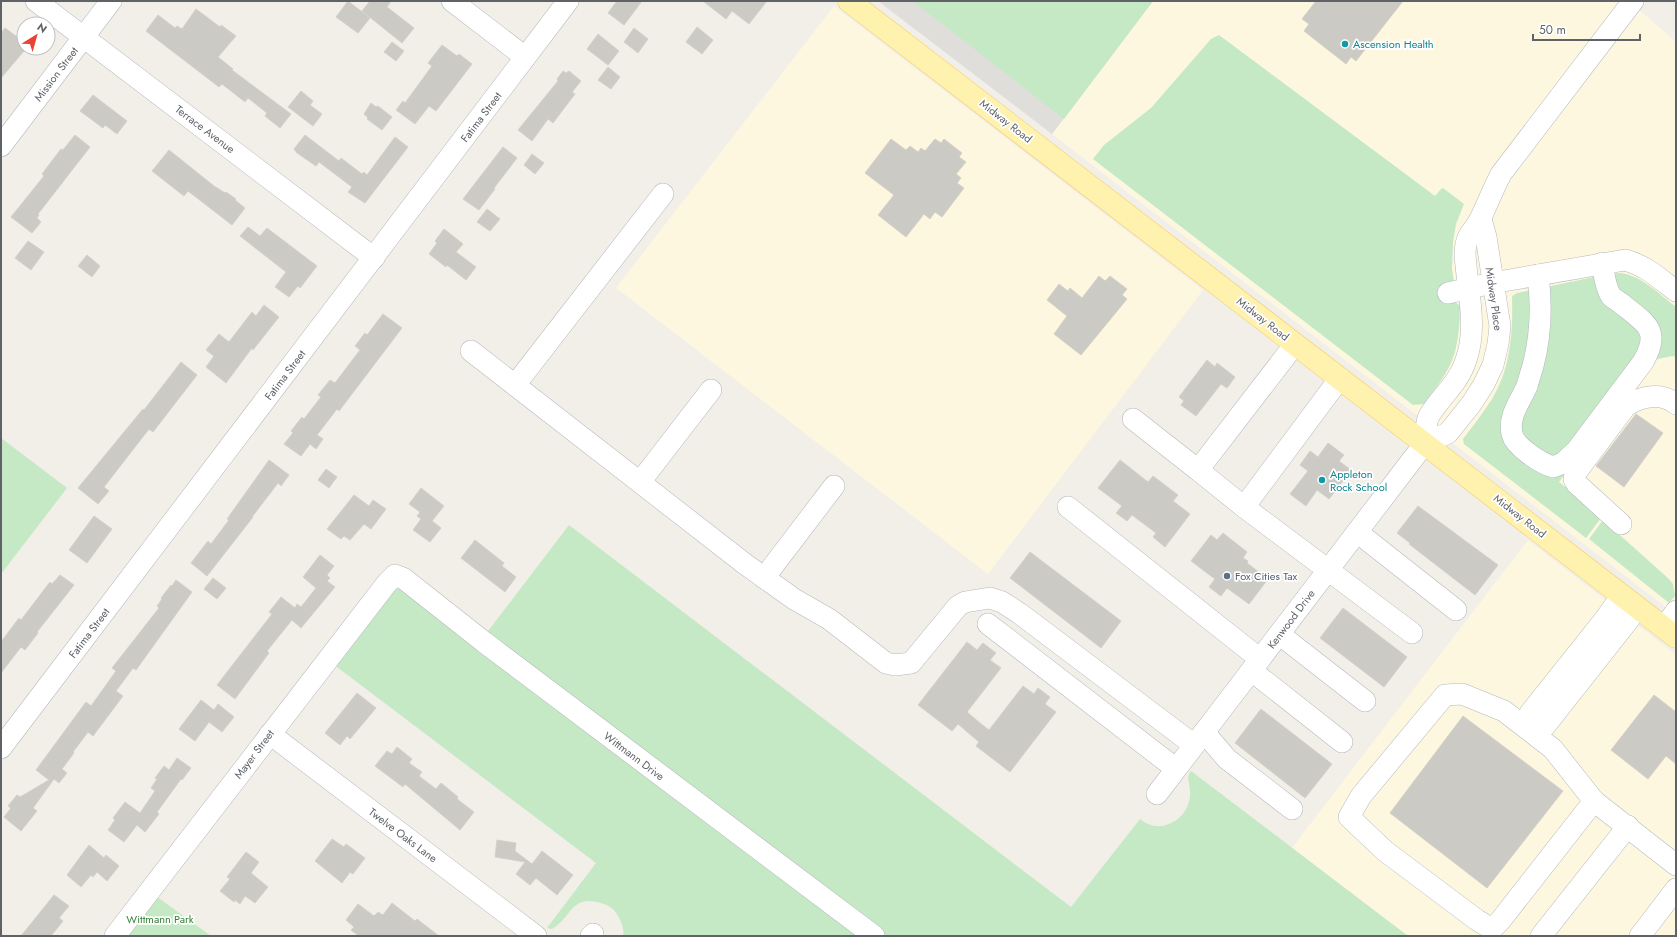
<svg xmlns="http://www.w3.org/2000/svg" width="1677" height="937" font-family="Jost,sans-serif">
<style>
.commercial{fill:#fef7e0}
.industrial{fill:#e0deda}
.green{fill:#c5e8c5}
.building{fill:#cccac5;stroke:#d6d1c6}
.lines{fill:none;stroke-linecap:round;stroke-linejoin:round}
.minor-casing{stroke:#b5b8bc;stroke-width:22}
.major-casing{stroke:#f2c960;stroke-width:23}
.minor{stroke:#fff;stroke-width:21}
.major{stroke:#fff2af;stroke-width:22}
.culture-dot{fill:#0f9aa8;stroke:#fff;stroke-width:1.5}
.service-dot{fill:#5c6f8a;stroke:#fff;stroke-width:1.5}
.labels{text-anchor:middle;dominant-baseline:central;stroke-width:3.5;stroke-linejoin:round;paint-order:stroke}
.culture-label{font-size:11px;fill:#0d838f;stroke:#fff;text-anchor:start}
.street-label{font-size:11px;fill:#5f6368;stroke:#fff}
.service-label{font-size:11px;fill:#4e5e75;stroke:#fff;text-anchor:start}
.park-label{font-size:11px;fill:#348238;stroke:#fff}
</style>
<rect width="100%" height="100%" fill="#f1efe8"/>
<!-- commercial -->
<g class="commercial">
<path d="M1153,1H1629L1676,42V615L1052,134Z"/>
<path d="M834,6L1203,290L988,574L616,288Z"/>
<path d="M1528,540L1676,655V936H1408L1292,848Z"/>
</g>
<!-- industrial -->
<path class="industrial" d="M878,1H1153L1052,134Z"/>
<!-- green -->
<g class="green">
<path d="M913,1H1153L1064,119Z"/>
<path d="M1219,35L1435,196L1441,189L1443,188L1464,204L1456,224L1453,242L1452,269L1454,283L1450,302H1455L1460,306C1459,355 1453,366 1424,404L1413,405L1093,159L1104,145L1151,108L1211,39Z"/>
<path d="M1621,273C1642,276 1659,294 1676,307V357L1672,356L1653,360L1559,482L1575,494L1601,518L1586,538L1464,444L1463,439C1473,426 1483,413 1492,399C1511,368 1513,331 1512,296L1517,293L1609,274Z"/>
<path d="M1,438L67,488L1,574Z"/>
<path d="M1603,520L1669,579L1673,584L1675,596L1669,603L1589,539Z"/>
<path d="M569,525L1071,907L1140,819C1147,825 1157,828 1166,825C1182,821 1192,805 1190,789C1189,782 1186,777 1191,771L1408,936H886L752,833L857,936H623C625,928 619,916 614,910C608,905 605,904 597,902C571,896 571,918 552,929L547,928L596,863L333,664L395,589H403L485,635Z"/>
<path d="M156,896L211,936H126Z"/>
</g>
<!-- building -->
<g class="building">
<path d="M348,1L370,18L358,33L336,17Z"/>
<path d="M370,1H391L387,7L414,28L402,43L362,11Z"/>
<path d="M617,1H642L624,25L608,13Z"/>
<path d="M703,1H767L749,24L732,11L726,19Z"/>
<path d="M1316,1H1403L1356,61L1351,57L1346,64L1304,31L1309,24L1302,19Z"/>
<path d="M196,9L220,27L221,25L236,36L218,57L233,69L232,70L291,114L280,128L265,116L267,113L248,98L245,102L222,84L219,87L146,31L158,15L175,28L177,26L182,29Z"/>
<path d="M697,27L713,40L702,54L686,42Z"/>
<path d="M5,28L24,42V51L1,78V33Z"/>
<path d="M634,28L648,39L638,53L624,42Z"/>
<path d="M598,34L619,51L608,65L587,49Z"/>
<path d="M392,42L404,51L396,61L384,52Z"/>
<path d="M442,45L457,56L459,54L472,64L436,111L429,106L415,124L396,110L403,101L405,103L432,66L428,63Z"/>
<path d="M608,67L620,77L611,89L598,80Z"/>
<path d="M563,71L566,73L569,71L581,81L572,92L575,94L553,123L548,119L532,141L518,130L558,81L557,79Z"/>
<path d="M301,91L313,101L310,105L322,114L313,126L288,107Z"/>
<path d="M93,95L127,121L117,134L105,125L103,128L80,111Z"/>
<path d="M371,103L376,107L378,106L392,117L382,130L367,119L368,118L364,114Z"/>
<path d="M75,135L90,147L38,214L39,215L37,218L41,222L32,233L11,217L44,176L42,174L61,149L63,150Z"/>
<path d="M305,135L339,161L341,158L362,174L364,172L367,175L395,137L408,147L365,203L348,192L352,187L319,162L316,166L297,153L294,149Z"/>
<path d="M891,139L906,150L910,146L918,152L921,148L925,151L935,139L941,143L944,139L962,153L959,157L966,162L956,174L961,178L957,183L964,188L942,217L935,212L930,219L924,214L906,237L878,215L894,195L865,173Z"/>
<path d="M503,147L517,158L494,188L495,189L479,210L463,199Z"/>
<path d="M169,150L214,186L225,193L226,192L236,199L235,200L245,208L232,225L188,191L184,196L152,171Z"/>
<path d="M532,154L544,163L535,174L524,165Z"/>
<path d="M487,209L500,219L490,231L477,222Z"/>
<path d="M248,227L260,236L267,228L317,266L300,288L298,286L289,297L275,287L286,272L240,236Z"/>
<path d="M444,229L463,244L456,252L476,267L466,280L447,265L446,267L429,254L437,243L435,241Z"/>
<path d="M28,241L44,252L31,270L15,258Z"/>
<path d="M87,255L100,266L92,277L78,266Z"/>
<path d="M1099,276L1105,281L1110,276L1127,289L1122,295L1127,299L1081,355L1054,334L1067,316L1047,300L1059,284L1068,291L1070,288L1082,298Z"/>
<path d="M264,305L279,317L253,350L252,348L226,383L206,367L214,356L206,350L219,334L229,342L252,312L256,316Z"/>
<path d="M383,314L402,328L339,411L337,409L317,435L323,439L316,449L310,444L301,456L284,444L293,433L291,431L302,417L304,419L321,397L318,395L330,380L335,383L360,350L355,346L365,333L367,335Z"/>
<path d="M1207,360L1215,367L1217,363L1235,377L1227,388L1221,384L1196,416L1181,405L1184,401L1179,397Z"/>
<path d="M181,362L197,375L153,432L149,429L104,487L109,491L98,504L78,488L143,409L144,410Z"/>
<path d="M1636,414L1663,433L1624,487L1596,466Z"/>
<path d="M1328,443L1344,455L1339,461L1351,470L1329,499L1317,490L1306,506L1290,494L1308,471L1300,465L1310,451L1318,457Z"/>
<path d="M269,460L289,475L281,486L278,483L252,517H253L207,576L191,563L208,541L211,544L229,520L227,519Z"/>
<path d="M1120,460L1148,482L1153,476L1178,495L1173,501L1190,514L1165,547L1153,537L1156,533L1132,515L1127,521L1116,513L1122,506L1098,488Z"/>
<path d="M326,469L337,477L329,488L318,480Z"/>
<path d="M421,488L444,506L432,521L441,528L430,542L413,530L421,519L417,516L420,512L409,504Z"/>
<path d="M354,495L369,506L373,500L386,509L371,529L364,524L350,540L344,536L341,539L327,529Z"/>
<path d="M1418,506L1498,565L1475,595L1409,544L1410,543L1397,533Z"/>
<path d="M94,516L112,529L87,563L69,550Z"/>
<path d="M1223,533L1247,552L1243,558L1248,561L1247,563L1268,579L1249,604L1227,588L1221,596L1209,587L1215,579L1191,561L1211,535L1217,540Z"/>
<path d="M475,540L504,563L502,566L516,577L505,592L461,558Z"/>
<path d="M1030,552L1121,621L1101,648L1010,578Z"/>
<path d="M320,555L334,566L327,575L330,578L327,581L335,587L301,628L292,620L267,651L269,653L235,699L217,685L272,614L269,612L281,597L295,608L297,604L301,607L316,588L303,577Z"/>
<path d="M60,575L74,585L37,632L38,633L25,650L21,647L1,673V642L19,618L21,620L50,582L52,584Z"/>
<path d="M213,578L226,588L217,599L204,589Z"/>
<path d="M176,580L192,592L136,670L133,668L116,691L123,696L93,736L88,732L73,752L74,753L62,769L67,773L59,783L54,779L33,808L37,811L21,831L4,817L11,808L8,806L17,795L20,797L49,780L36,770L86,702L91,706L116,671L112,668L159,608L157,606L162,599L161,598L171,585L172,586Z"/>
<path d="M1343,608L1407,657L1384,687L1320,638Z"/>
<path d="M967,642L977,650L983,643L996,653L990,660L1001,668L967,712L980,723L989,730L1023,686L1034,694L1038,688L1050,697L1045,704L1056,712L1010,772L976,746L979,742L958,724L952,731L918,705Z"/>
<path d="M357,693L376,708L350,739L347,736L340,745L325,733Z"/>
<path d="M1654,695L1676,712V764L1666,756L1648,779L1611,750Z"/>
<path d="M201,700L214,710L218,704L234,717L222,732L209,722L195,741L179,729Z"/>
<path d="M1261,709L1332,764L1305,798L1235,743Z"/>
<path d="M1463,716L1563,791L1487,888L1390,813Z"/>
<path d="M397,747L412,759L409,763L422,772L419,776L436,789L441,783L458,797L457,799L474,812L460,830L405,784L403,787L375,766L387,751L392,754Z"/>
<path d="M177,758L191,768L182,780L181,779L157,812L159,814L145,832L137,825L124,842L108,830L115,820L113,818L125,802L140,813L155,791L151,788L157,779L155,778L164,766L169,770Z"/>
<path d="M332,839L344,847L346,844L365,858L353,874L350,872L342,883L315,861Z"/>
<path d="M497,840L516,843L515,851L532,864L542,851L573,875L557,895L536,878L530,885L516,874L525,862L495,857Z"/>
<path d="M89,845L104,858L106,855L119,866L107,881L97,872L93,877L91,875L81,887L67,875Z"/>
<path d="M246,852L259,862L251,873L268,887L255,903L245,896L240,904L235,900L234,902L220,891L230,879L227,877Z"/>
<path d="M54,895L69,906L59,918L63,921L51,936H21Z"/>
<path d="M392,903L415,921L417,919L439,936H359L351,930L354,927L346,920L358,904L374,916L378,912L383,915Z"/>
</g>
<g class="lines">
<!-- minor casing -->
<g class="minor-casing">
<g id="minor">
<path d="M36,1L374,258"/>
<path d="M452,1L525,57"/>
<path d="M1,146L111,1"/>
<path d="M1538,275C1542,306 1541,335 1533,366C1531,372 1529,379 1527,386C1520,402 1508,416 1512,434C1515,447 1541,463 1553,467L1563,463L1576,451L1643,362C1661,331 1647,324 1623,305C1620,302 1614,299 1611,296C1605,287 1604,273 1602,263"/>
<path d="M1448,293L1492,283L1625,260C1645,265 1660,279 1676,291"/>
<path d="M471,351L745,564L794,599L829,619L886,663L895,665L911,663L958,606L965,602L990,598L1002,602L1019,613L1194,745"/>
<path d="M1340,378L1244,507L1412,633"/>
<path d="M515,385L663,194"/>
<path d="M1133,419L1198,470"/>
<path d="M1425,443C1426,436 1425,423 1429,416C1440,397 1459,383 1466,360C1478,327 1467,288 1465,254C1466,230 1474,234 1481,217C1488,203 1493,189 1501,174L1633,1"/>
<path d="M640,482L711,390"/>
<path d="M1068,507L1260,659"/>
<path d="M1244,507L1198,470L1295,344"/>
<path d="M1621,524L1577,484L1574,479L1575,474L1626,406C1641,396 1661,392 1676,404"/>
<path d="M1357,532L1456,610"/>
<path d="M764,578L834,486"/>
<path d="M988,624L1175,768"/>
<path d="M1664,628L1676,611"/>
<path d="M1279,634L1365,701"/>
<path d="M1252,671L1342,742"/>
<path d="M1462,694L1504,711L1553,749L1594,801L1500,921L1492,929L1477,920L1385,851L1349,817L1361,796L1445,695Z"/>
<path d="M1530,730V713L1605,619L1622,595"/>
<path d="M1530,730L1545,726L1638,608"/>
<path d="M1204,732L1227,759L1292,809"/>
<path d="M270,734L536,936"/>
<path d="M1,748L568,1"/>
<path d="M1157,794L1425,443L1448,433L1472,403L1484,384L1493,365L1498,344L1500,326L1486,237L1481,219"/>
<path d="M1594,801L1676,865"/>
<path d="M115,936L387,583L395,575L403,578L484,642L874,936"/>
<path d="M591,936L593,934"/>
<path d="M1541,936L1628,826"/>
<path d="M1640,936L1676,889"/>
</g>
</g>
<!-- major casing -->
<g class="major-casing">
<path id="major" d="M849,1L1676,637"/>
</g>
<!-- minor -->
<use href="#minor" class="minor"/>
<!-- major -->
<use href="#major" class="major"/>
</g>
<!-- markers -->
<g class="culture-dot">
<circle cx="1345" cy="44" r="4"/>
<circle cx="1322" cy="480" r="4"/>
</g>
<circle class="service-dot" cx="1227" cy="576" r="4"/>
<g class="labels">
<!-- culture labels -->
<g class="culture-label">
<text x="1353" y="44">Ascension Health</text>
<text x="1330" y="474">Appleton<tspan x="1330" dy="13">Rock School</tspan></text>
</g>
<!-- street labels -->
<g class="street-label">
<text transform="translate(56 74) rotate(-53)">Mission Street</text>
<text transform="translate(481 117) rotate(-53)">Fatima Street</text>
<text transform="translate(1006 121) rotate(38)">Midway Road</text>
<text transform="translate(205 129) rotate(37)">Terrace Avenue</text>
<text transform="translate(1494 299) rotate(82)">Midway Place</text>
<text transform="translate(1263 319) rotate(38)">Midway Road</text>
<text transform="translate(285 375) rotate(-53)">Fatima Street</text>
<text transform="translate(1520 516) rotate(38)">Midway Road</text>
<text transform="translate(1291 619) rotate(-53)">Kenwood Drive</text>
<text transform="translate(89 633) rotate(-53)">Fatima Street</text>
<text transform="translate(254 754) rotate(-53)">Mayer Street</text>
<text transform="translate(634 756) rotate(37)">Wittmann Drive</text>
<text transform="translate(403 835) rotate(37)">Twelve Oaks Lane</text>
</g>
<!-- service labels -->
<g class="service-label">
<text x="1235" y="576">Fox Cities Tax</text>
</g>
<!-- park labels -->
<g class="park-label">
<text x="160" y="919">Wittmann Park</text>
</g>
</g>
<!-- border -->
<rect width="1677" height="937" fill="none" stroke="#5f6368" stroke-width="4"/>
<!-- north arrow -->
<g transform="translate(36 36) rotate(37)"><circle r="19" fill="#ffffff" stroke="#bfc1c3"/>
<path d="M0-3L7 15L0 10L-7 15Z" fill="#ea4335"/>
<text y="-6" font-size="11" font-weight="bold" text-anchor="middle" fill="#5f6368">N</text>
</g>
<!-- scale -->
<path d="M1533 34v6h107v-6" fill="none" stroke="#5f6368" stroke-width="2"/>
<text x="1539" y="34" font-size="12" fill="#5f6368" stroke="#ffffff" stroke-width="3" paint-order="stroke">50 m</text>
</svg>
